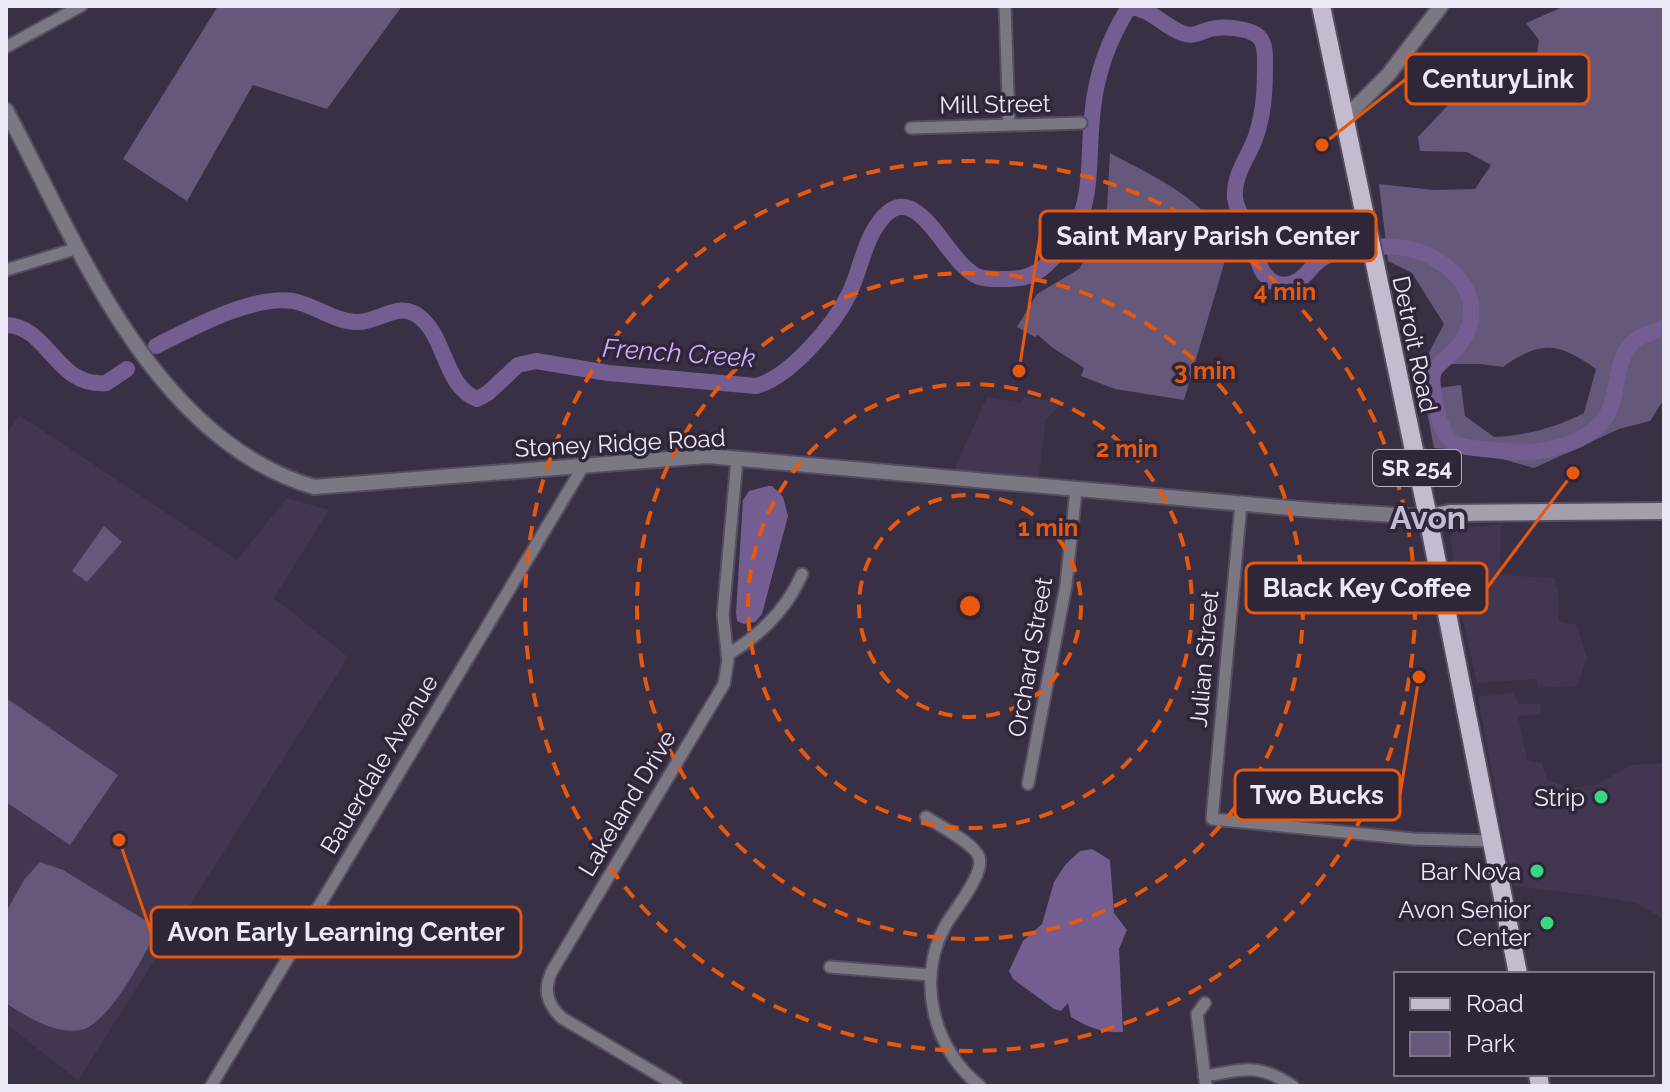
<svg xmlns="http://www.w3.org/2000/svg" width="1670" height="1092" font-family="Raleway,sans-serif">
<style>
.built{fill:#423651}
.green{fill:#66587a}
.water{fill:#745d91}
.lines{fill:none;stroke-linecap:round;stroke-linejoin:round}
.river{stroke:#745d91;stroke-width:16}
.minor-casing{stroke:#564d61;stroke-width:15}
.tertiary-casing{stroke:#564d61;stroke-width:18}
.secondary-casing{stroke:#564d61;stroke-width:20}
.primary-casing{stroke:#564d61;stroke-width:22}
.minor{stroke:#7c7883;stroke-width:11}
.tertiary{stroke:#7c7883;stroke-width:14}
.secondary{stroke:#a59eaf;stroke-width:16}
.primary{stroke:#c4bbd1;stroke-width:18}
.ring{fill:none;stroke:#e8590c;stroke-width:4;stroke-dasharray:14 10}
.poi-dot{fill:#36d880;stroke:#2f263a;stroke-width:3}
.labels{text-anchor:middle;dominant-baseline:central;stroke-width:7;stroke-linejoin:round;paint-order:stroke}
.shield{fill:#2f263a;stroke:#b4aebd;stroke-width:2}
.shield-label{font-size:22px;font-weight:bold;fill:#ede8f5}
.street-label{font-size:24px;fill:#ede8f5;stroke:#2f263a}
.poi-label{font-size:24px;fill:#ede8f5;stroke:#2f263a;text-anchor:end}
.water-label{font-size:26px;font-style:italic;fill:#d2affe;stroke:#2f263a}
.district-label{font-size:32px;font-weight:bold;fill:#c4bad4;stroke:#2f263a}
.centre{fill:#e8590c;stroke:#2f263a;stroke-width:4}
.ring-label{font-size:24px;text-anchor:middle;font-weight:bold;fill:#e8590c;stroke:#2f263a;stroke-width:7;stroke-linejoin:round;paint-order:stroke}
.leader{fill:none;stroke:#e8590c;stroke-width:3}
.callout-dot{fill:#e8590c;stroke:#2f263a;stroke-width:3}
.callout{fill:#2f263a;stroke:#e8590c;stroke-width:3}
.callout-label{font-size:26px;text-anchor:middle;font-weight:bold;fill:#ede8f5}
</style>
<rect width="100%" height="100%" fill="#393045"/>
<!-- built -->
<g class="built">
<path d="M987,397L1021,403L1024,397L1064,403L1046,419L1038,482L953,472Z"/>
<path d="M19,415L237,560L287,498L329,510L274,598L348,657L78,1080L6,1024V435Z"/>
<path d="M1501,524L1500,575L1554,578L1558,591L1559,621L1577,625L1587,658L1577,686L1538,688L1536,679L1477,683L1463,621L1450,537L1455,529Z"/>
<path d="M1514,692L1518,704H1541L1540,714L1518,716L1527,760L1542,763L1547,780L1572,788L1598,784L1631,765L1664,763V919L1636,903L1596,896L1513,886L1478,697Z"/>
</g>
<!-- green -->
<g class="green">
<path d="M218,6H402L327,109L253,85L187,201L123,159Z"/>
<path d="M1565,6H1664V399L1650,421L1619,429L1534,468L1478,452L1434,448L1423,390L1461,385L1465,416L1494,437C1527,435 1555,428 1584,413L1596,369C1558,342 1541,340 1503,367L1480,364H1423L1444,324L1412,273L1388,261L1379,184L1434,190L1475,189L1491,165L1467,152L1420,151L1418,137L1451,102L1534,78L1539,40L1526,23Z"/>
<path d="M1110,153C1156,178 1205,198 1229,247L1184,400L1115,389L1081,376L1084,368L1053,348L1038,335L1035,337L1017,327L1037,294L1079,269L1106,226Z"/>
<path d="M104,526L122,542L87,582L72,571Z"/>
<path d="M6,698L118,775L70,845L6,802Z"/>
<path d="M40,862L63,870L158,928C146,953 109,1024 81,1030C56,1035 25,1016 6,1003V912L24,880Z"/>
</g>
<!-- water -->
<g class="water">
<path d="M768,486H772L783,497L788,516L762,614L755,622L744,624L737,621L736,613L743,500L749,491Z"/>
<path d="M1092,849L1110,860L1114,913L1127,930L1119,949L1123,1032C1102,1033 1089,1028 1071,1017L1068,1003L1061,1011L1054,1009L1013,979L1009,971L1023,941L1042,924L1054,882L1065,865L1080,851Z"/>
</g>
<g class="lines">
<!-- river -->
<g class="river">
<path d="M6,325C49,326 56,388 106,383L127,369"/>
<path d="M156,346C192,328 252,295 293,301C315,305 335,322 357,322C382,322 401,297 424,321C446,343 446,387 477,399L488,393L518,365L536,361L608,373L756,386C790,377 834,325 849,294C860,272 864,241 880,221C917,173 945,262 977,276C985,280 998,279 1007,279C1022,279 1034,276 1046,265C1100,216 1085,172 1093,108C1097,71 1109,39 1129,7C1151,8 1163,26 1182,33C1193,38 1201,31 1211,29C1224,26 1248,28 1258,36C1266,43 1265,56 1265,65C1265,90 1264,112 1256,136C1249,157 1233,174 1235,198C1237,213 1247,224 1253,237C1258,249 1256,266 1266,276C1273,284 1283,287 1293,283C1305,279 1310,267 1320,260C1332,251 1347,250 1360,248C1397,244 1428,247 1455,274C1477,297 1476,327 1455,350C1449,357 1439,362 1434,371C1430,381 1434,391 1435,401C1445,453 1456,445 1502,451C1536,456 1592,446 1609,411C1619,389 1615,361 1632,343C1641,334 1654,333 1664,327"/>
</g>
<!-- minor casing -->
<g class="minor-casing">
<g id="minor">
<path d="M1005,6L1009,125"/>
<path d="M6,47L81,6"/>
<path d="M911,128L1081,123"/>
<path d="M6,270L78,248"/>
<path d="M1241,504L1212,819L1413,839L1492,841"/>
<path d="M727,655C759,636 787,609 802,574"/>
<path d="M1028,784L1066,585L1076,490"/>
<path d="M926,817C938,825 974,843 979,857C985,874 954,910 945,926C916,980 933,1049 980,1086"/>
<path d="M830,967L931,975"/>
<path d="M1205,1003L1197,1014L1206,1086"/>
<path d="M1204,1076C1244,1070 1257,1062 1293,1086"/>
<path d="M211,1086L584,465"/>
<path d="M677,1086L562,1018C547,1004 543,990 552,971L724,684L728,660L723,615L737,459"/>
</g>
</g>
<!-- tertiary casing -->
<g class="tertiary-casing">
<g id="tertiary">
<path d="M6,110C78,245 153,440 314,487L707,456L1313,510L1428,517"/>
<path d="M1345,118L1388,75L1441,6"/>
</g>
</g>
<!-- secondary casing -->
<g class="secondary-casing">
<path id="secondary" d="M1428,517L1450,513L1664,511"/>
</g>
<!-- primary casing -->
<g class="primary-casing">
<g id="primary">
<path d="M1321,6L1428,517L1518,974"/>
<path d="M1538,1074L1540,1086"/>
</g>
</g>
<!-- minor -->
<use href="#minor" class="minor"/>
<!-- tertiary -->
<use href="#tertiary" class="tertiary"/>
<!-- secondary -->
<use href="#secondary" class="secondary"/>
<!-- primary -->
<use href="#primary" class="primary"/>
</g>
<!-- distance rings -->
<g class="ring">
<circle cx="970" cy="606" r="111"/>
<circle cx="970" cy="606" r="222"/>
<circle cx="970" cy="606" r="333"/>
<circle cx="970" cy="606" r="445"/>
</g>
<!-- markers -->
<g class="poi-dot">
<circle cx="1601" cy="797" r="8"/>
<circle cx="1537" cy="871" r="8"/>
<circle cx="1547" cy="923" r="8"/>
</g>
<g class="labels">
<!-- shield labels -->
<rect class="shield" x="1373" y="450" width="88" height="36" rx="6"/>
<g class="shield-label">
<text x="1417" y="468">SR 254</text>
</g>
<!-- street labels -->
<g class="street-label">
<text transform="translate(995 104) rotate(-1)">Mill Street</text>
<text transform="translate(1415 344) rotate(78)">Detroit Road</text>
<text transform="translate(620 443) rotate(-3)">Stoney Ridge Road</text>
<text transform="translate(1030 657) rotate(-80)">Orchard Street</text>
<text transform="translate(1204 659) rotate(-85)">Julian Street</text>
<text transform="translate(379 764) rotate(-59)">Bauerdale Avenue</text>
<text transform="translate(627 803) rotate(-59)">Lakeland Drive</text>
</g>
<!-- poi labels -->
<g class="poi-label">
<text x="1585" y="797">Strip</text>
<text x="1521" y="871">Bar Nova</text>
<text x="1531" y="909">Avon Senior<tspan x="1531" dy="28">Center</tspan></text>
</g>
<!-- water labels -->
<g class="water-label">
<text transform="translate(679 353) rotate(4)">French Creek</text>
</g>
<!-- district labels -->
<g class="district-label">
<text x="1428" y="517">Avon</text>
</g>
</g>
<circle cx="970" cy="606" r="12" class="centre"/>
<g class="ring-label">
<text x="1285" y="300">4 min</text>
<text x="1205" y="379">3 min</text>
<text x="1127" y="457">2 min</text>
<text x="1048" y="536">1 min</text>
</g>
<!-- callouts -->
<path class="leader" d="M1322 145L1406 79M1019 371L1040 236M1573 473L1487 588M1419 677L1400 795M119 840L151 932"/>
<g class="callout-dot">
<circle cx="1322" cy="145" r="8"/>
<circle cx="1019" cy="371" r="8"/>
<circle cx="1573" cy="473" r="8"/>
<circle cx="1419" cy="677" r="8"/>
<circle cx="119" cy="840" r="8"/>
</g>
<g class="callout">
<rect x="1406" y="54" width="183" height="50" rx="8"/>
<rect x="1040" y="211" width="336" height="50" rx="8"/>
<rect x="1246" y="563" width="241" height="50" rx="8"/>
<rect x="1235" y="770" width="165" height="50" rx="8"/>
<rect x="151" y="907" width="370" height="50" rx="8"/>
</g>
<g class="callout-label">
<text x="1498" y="88">CenturyLink</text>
<text x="1208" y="245">Saint Mary Parish Center</text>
<text x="1367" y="597">Black Key Coffee</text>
<text x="1317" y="804">Two Bucks</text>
<text x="336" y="941">Avon Early Learning Center</text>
</g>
<!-- border -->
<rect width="1670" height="1092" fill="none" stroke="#ede8f5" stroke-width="16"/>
<!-- legend -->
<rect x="1394" y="972" width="260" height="104" fill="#2f263a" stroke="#7b7485" stroke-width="2"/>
<rect x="1410" y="998" width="40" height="12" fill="#c4bbd1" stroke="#7b7485" stroke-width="2"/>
<text x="1466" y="1012" font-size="24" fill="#ede8f5">Road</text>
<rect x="1410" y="1032" width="40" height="24" fill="#66587a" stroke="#7b7485" stroke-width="2"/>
<text x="1466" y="1052" font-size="24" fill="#ede8f5">Park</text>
</svg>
